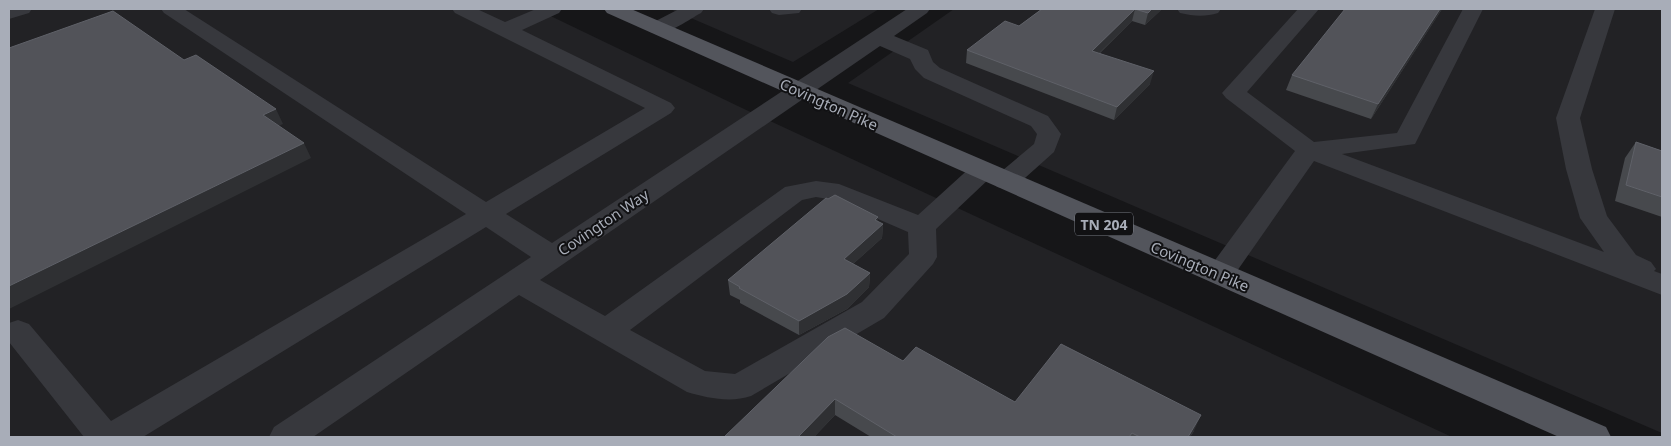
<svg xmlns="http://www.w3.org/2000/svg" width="1671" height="446" font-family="'Noto Sans',sans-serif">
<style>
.built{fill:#222225}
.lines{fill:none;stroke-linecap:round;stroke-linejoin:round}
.minor{fill:#37383d;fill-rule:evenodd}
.major{fill:#53555c;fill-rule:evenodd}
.wall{fill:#47494d}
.shaded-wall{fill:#2f3033}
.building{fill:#525359;stroke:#5f6168}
.labels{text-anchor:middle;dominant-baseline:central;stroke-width:4;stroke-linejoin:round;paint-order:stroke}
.shield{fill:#111113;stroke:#7b7e86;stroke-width:1}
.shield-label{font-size:14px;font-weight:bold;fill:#a8adb8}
.street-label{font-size:15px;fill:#a8adb8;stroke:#111113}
</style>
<rect width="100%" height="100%" fill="#161618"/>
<!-- built -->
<g class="built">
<path d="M9,9H536L742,108L1452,437H9Z"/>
<path d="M670,9H879L793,62Z"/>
<path d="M954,9H1662V433L848,83Z"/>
</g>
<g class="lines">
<!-- minor -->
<g class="minor">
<path d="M9,9H32L29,13L9,19Z"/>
<path d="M161,9H184L486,202L645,108L455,13L452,9H477L505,22L536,9H562L559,13L522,30L671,103L675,108L671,113L506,214L552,243L907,9H930L927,13L894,36L928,50L933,62L940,68L1048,116L1061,134L1054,152L1015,187L1006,189L997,187L993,181L997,175L1034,144L1037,134L1031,126L924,78L915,69L910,59L880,46L540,280L605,316L785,187L816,181L839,184L918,215L973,165L982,163L991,165L995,171L991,177L936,229L937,257L933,264L884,318L751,396C731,403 707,398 687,392L519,295L313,437H269L274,427L531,257L486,227L143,437H84L9,342V323L18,320L29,324L111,421L466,214L164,13ZM816,197L834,200L908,232L909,254L862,302L735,374L705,371L630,330L802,200Z"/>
<path d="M679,9H704L701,13C686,21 667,37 650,32L647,28L650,24Z"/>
<path d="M769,9H802L799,13L779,15L772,13Z"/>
<path d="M1177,9H1221L1218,13C1205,17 1193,16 1180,13Z"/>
<path d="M1298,9H1319L1247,92L1314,142L1397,133L1463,9H1483L1415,144L1342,154L1604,252L1580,218L1566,169L1556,118L1595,9H1615L1580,118L1592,169L1607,216L1636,255L1651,262L1656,269L1654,271L1662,274V295L1314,161L1230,281L1220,284L1210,281L1205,274L1210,267L1295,151L1226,98L1222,93Z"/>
</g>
<!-- major -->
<path class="major" d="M604,9H631L1606,427L1611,437H1559L607,13Z"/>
</g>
<!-- wall -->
<g class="wall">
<path d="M1042,9H1162L1145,25L1132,21L1100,53L1150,84L1114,120L966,63L967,50L1019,26Z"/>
<path d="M1442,9L1371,119L1286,90L1292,75Z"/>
<path d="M1636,142L1662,151V217L1615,201L1625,158Z"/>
<path d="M883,224L882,238L853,264L870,273L869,287L847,309L799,335L740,303V300L730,295L728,280Z"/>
<path d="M903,361L1015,402L1194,431L1190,437H871L835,415L814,437H724Z"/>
</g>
<!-- shaded-wall -->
<g class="shaded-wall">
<path d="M1135,9L1132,21L1089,63L1092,51Z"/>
<path d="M1152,9H1162L1145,25L1148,13Z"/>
<path d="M1440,9H1442L1371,119L1378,104Z"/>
<path d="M1154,71L1150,84L1114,120L1117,107Z"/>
<path d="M276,109L283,124L270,130L263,115Z"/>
<path d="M304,143L311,158L9,309V286Z"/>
<path d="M878,217V228L883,224L882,238L843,273L844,259L875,220Z"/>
<path d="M870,273L869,287L847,309L799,335V321Z"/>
<path d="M835,399V415L814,437H798Z"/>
<path d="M1201,415L1194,431L1190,437H1188Z"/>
</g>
<!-- building -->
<g class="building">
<path d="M1042,9H1135L1092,51L1154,71L1117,107L967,50L1005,21L1019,26Z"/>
<path d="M1135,9H1152L1148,13Z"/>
<path d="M1345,9H1440L1378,104L1292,75Z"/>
<path d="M113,11L184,60L196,55L276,109L263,115L304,143L9,286V48Z"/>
<path d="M1636,142L1662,151V197L1626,185Z"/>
<path d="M835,195L878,217L875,220L883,224L844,259L870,273L847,294L799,321L739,288L740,287L728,280L826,198L828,199Z"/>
<path d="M845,328L903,361L916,347L1015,402L1061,344L1201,415L1188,437H1140L1132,433L1129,437H897L835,399L798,437H724L828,337Z"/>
</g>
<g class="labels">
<!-- shield labels -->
<rect class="shield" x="1075" y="212.5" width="58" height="23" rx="4"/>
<g class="shield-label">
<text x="1104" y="224">TN 204</text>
</g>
<!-- street labels -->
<g class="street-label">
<text transform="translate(829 104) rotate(24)">Covington Pike</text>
<text transform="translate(603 222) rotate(-34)">Covington Way</text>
<text transform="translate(1200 266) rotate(23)">Covington Pike</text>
</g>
</g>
<!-- border -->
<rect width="1671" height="446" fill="none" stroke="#a8adb8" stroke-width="20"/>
</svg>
